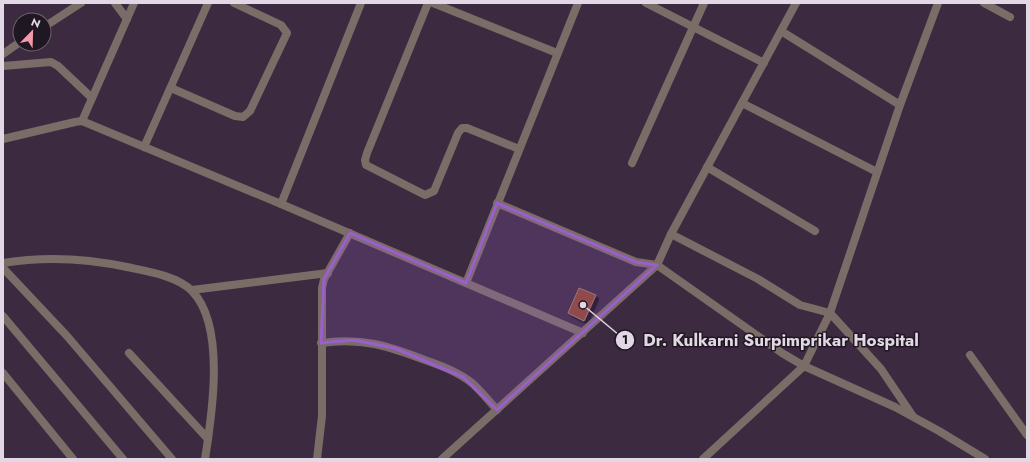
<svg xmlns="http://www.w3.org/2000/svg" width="1030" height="462" font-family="Jost,sans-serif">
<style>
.building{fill:#8c442b;stroke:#9a7b70;filter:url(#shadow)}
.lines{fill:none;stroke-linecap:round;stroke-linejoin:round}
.minor{stroke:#7a6c67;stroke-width:8}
.tertiary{stroke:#7a6c67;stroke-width:8}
.marked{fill:#9a5fca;fill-opacity:0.2;stroke:#9a5fca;stroke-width:3;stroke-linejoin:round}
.leader{fill:none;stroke:#e2d7e4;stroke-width:1.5}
.callout-dot{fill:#e2d7e4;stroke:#1f1721;stroke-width:1.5}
.mark-label{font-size:12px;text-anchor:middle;font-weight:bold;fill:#111}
.callout-label{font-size:17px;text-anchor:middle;font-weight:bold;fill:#e2d7e4;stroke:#1f1721;stroke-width:3;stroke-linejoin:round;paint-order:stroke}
</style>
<defs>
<filter id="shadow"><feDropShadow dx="3.5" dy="3.5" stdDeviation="0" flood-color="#0009"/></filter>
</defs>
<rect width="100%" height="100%" fill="#3c2b40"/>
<!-- building -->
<path class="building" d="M579,288L596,295L584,321L568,313Z"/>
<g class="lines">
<!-- minor -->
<g class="minor">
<path d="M115,3L127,19"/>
<path d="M428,3L367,153L365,160L366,165L425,195L434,191L458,133L462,128H467L519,149"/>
<path d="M433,3L557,53"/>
<path d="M646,3L764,63"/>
<path d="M984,3L1010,17"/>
<path d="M44,27L81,3"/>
<path d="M781,31L900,105"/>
<path d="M3,54L20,42"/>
<path d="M3,66L51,62L58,66L92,98"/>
<path d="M171,88L235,116L243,117L250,111L287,33L281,25L234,3"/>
<path d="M742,103L877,172"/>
<path d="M82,121L134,3"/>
<path d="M3,139L75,122L82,121L281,204L583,333"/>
<path d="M144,147L208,3"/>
<path d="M632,163L704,3"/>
<path d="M707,167L815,231"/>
<path d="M497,203L636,262L657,265L782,353L804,366L895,407L939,431L985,459"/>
<path d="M281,204L361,3"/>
<path d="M671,234L758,279L800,305L830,313L881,369L912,415"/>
<path d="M3,263C45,256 85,258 127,267C146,271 178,276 192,291C226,326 212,415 205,459"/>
<path d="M3,268L67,336L172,459"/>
<path d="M466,283L578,3"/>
<path d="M192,290L328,273"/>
<path d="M3,316L123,459"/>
<path d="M321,343C362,337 388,346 425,360C442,366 458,372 472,383C481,391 489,401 497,410"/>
<path d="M129,353L208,439"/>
<path d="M970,355L1027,435"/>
<path d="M3,373L73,459"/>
<path d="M317,459L322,416V288L324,279L350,233"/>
<path d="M703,459L804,366L830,313L900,105L938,3"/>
</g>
<!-- tertiary -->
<path class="tertiary" d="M442,459L657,265L671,234L796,3"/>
</g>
<!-- marked area -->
<path class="marked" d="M497,203L636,262L657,265L497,410L463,377L394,348L353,340L321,343L324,279L350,233L466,283Z"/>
<!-- callouts -->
<path class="leader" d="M583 305L625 340"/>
<g class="callout-dot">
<circle cx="583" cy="305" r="4"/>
<circle cx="625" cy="340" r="10"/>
</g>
<g class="mark-label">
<text x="625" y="344">1</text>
</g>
<g class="callout-label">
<text x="781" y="346">Dr. Kulkarni Surpimprikar Hospital</text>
</g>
<!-- border -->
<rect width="1030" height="462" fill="none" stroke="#e2d7e4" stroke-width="8"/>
<!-- north arrow -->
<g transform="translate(32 32) rotate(23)"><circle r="19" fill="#1f1721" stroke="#6d646f"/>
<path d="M0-3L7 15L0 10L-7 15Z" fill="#f39aaa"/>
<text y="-6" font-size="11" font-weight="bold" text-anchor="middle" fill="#e2d7e4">N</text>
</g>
</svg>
